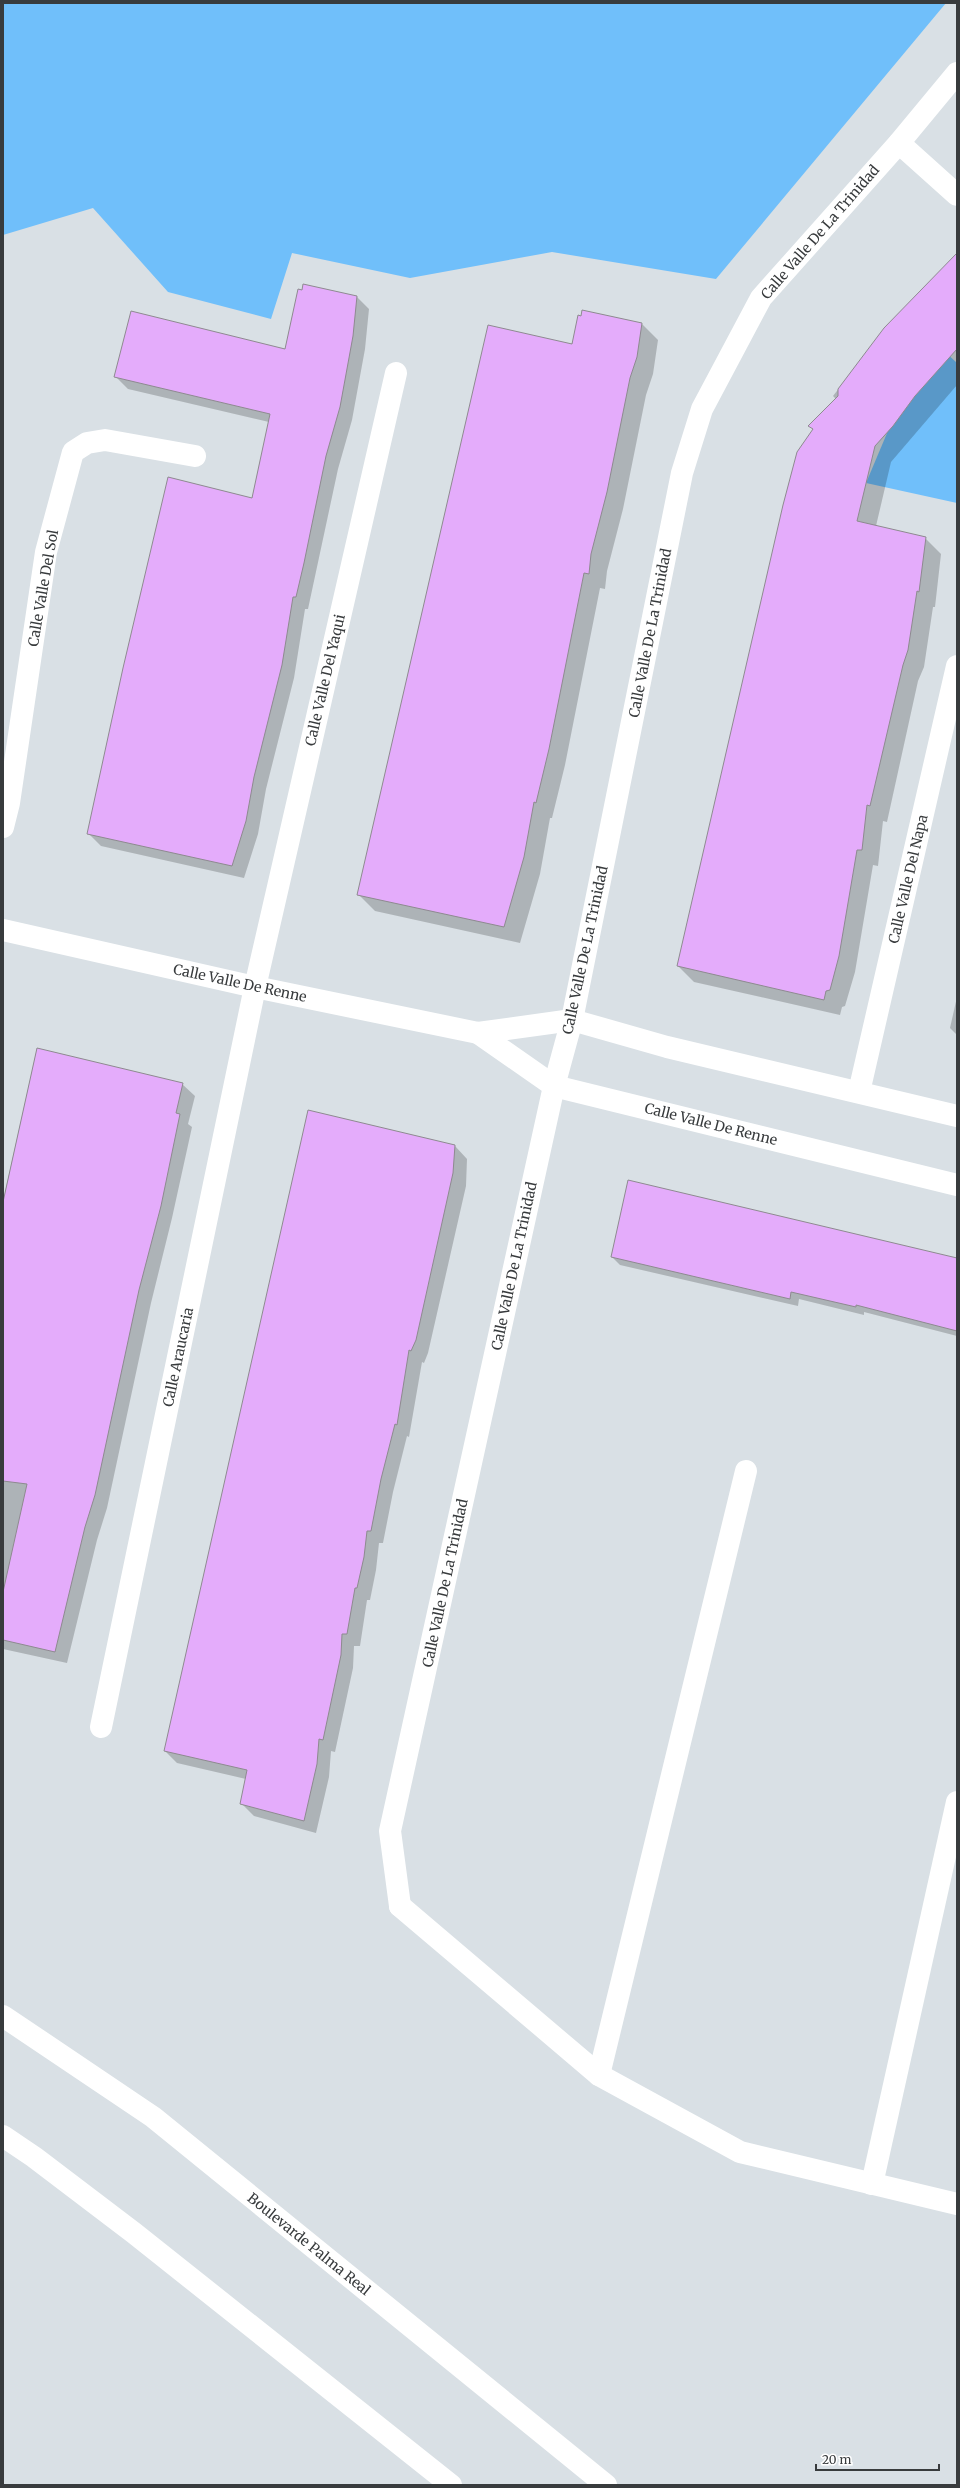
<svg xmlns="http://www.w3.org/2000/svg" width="960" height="2488" font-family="Merriweather,serif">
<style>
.green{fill:#70bffa}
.shadow{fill:#0003}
.building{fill:#e4acfb;stroke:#8e8a90}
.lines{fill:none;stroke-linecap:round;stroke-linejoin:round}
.minor{stroke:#fff;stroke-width:22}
.tertiary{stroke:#fff;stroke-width:22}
.secondary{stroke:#fff;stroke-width:22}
.labels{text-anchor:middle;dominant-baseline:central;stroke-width:3.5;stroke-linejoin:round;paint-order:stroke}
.street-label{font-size:14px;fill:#383b3d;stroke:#fff}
</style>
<rect width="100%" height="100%" fill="#d9e0e5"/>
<!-- green -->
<g class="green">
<path d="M3,3H946L716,279L552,252L410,278L292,253L271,319L168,292L93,208L3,235Z"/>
<path d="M928,336L957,363V503L866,483Z"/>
</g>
<!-- shadow -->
<g class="shadow">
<path d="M957,254V385L891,462L876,526L925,538L941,554L935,607H933L924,667L918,681L887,822L883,821L878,866L873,865L855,972L845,1006L842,1007L840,1015L694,982L678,966L814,430L810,426L836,399L833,396L885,329Z"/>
<path d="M357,297L369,309L365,349L352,420L338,469L308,609H305L294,678L266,789L258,834L244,878L101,846L88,833L252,499L269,422L128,389L115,376L286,351Z"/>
<path d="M582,317L642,324L658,340L653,374L646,395L623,509L607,571L605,589L600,588L565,765L552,818H550L540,874L520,943L375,911L359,895Z"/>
<path d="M957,997V1035L950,1028Z"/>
<path d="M37,1049L182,1084L195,1096L188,1124L192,1127L172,1218L151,1303L107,1508L97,1540L67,1663L3,1649V1201Z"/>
<path d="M455,1146L467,1159L466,1186L428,1353L424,1363L422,1362L409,1437L407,1436L393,1492L383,1543H379L376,1570L370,1600H367L360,1646H354L353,1668L335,1752L331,1751L329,1777L316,1833L254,1816L241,1803L246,1779L177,1763L165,1751Z"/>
<path d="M612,1257L957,1259V1336L864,1312V1315L799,1299L798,1306L620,1265Z"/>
</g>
<!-- building -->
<g class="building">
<path d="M957,253V349L915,396L893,426L875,446L857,521L926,537L919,592L917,591L908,650L903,665L870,806L867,805L862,850H857L839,956L830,990L826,991L824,1000L677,966L783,505L797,452L813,429L808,426L838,396V389L884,328Z"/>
<path d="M303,284L357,296L353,336L340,407L326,456L304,563L296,597H293L282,665L254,777L246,821L232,866L87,834L123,668L168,477L252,498L270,414L114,377L131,311L285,349L298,289L302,290Z"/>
<path d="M582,310L642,323L637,357L630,378L607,492L591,554L589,574L584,573L549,749L536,803L534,802L524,857L504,927L357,895L488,325L572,344L578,315L581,316Z"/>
<path d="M37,1048L183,1083L176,1113L180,1114L161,1206L139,1290L95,1495L85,1527L55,1652L3,1640V1592L27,1484L3,1481V1202Z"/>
<path d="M308,1110L455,1145L453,1173L416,1340L411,1351L409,1350L397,1425L395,1424L381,1479L371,1531H367L364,1557L357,1588H355L347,1634H342L341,1655L323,1740L319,1739L317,1764L304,1821L240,1804L247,1770L164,1751Z"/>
<path d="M628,1180L957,1258V1331L856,1305V1307L791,1292L790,1299L611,1257Z"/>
</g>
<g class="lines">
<!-- minor -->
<g class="minor">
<path d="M899,143L957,195"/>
<path d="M3,827L9,803L46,552L73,452L87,443L105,440L195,456"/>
<path d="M859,1092L957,666"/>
<path d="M101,1727L255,987L396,373"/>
<path d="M400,1906L599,2075L740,2152L957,2204"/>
<path d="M599,2075L746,1471"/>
<path d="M872,2184L957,1802"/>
</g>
<!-- tertiary -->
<g class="tertiary">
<path d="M3,930L255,987L478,1033L572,1020L667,1047L957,1116"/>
<path d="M478,1033L554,1086L957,1185"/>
<path d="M400,1906L390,1831L554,1086L572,1020L682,473L702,409L761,298L899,143L957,73"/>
</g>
<!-- secondary -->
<g class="secondary">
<path d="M3,2016L153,2117L606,2485"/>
<path d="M3,2136L34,2157L134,2233L451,2485"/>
</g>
</g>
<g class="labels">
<!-- street labels -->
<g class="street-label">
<text transform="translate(820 232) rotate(-49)">Calle Valle De La Trinidad</text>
<text transform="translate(43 588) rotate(-80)">Calle Valle Del Sol</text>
<text transform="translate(650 633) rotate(-79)">Calle Valle De La Trinidad</text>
<text transform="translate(325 680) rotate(-77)">Calle Valle Del Yaqui</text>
<text transform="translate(908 879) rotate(-77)">Calle Valle Del Napa</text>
<text transform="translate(585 950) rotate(-78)">Calle Valle De La Trinidad</text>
<text transform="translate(240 983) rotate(12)">Calle Valle De Renne</text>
<text transform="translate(711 1124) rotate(14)">Calle Valle De Renne</text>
<text transform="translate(514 1266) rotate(-78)">Calle Valle De La Trinidad</text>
<text transform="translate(178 1357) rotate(-78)">Calle Araucaria</text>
<text transform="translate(445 1583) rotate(-78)">Calle Valle De La Trinidad</text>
<text transform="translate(309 2244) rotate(39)">Boulevarde Palma Real</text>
</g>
</g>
<!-- border -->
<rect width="960" height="2488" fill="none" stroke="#383b3d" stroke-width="8"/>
<!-- scale -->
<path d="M816 2464v6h123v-6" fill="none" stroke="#383b3d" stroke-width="2"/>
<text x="822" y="2464" font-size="12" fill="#383b3d" stroke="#ffffff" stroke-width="3" paint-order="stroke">20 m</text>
</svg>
